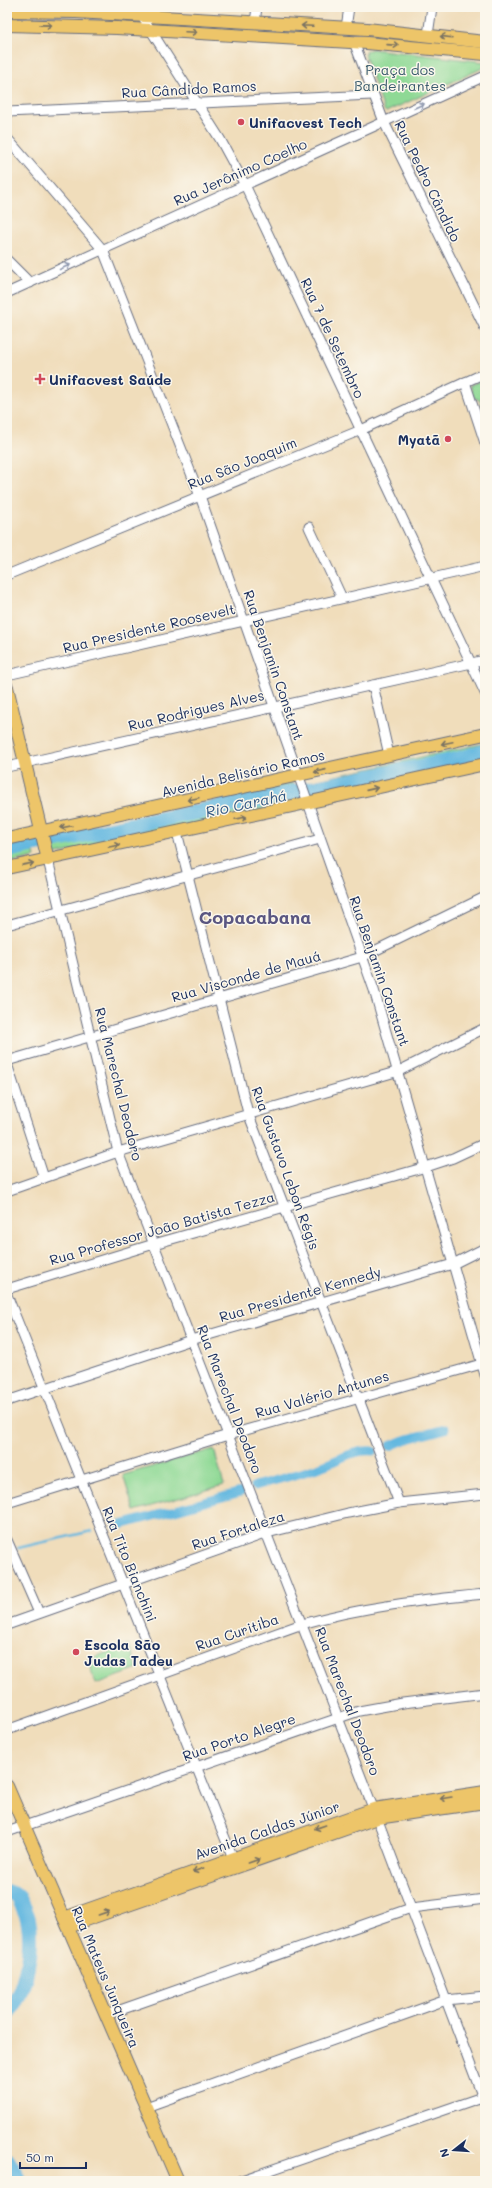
<svg xmlns="http://www.w3.org/2000/svg" width="492" height="2188" font-family="Mali,sans-serif">
<style>
.green{fill:#8fd995;stroke:#55847a}
.lines{fill:none;stroke-linecap:round;stroke-linejoin:round}
.stream{stroke:#64b8e0;stroke-width:2.5}
.canal{stroke:#64b8e0;stroke-width:9}
.river{stroke:#64b8e0;stroke-width:16}
.minor-casing{stroke:#666c7f;stroke-width:11}
.major-casing{stroke:#666c7f;stroke-width:14}
.minor{stroke:#fff;stroke-width:9}
.major{stroke:#edc569;stroke-width:12}
.oneway{stroke:#797263}
.oneway2{stroke:#8d97ae}
.poi-dot{fill:#d1495b;stroke:#fbf7ec;stroke-width:1.5}
.labels{text-anchor:middle;dominant-baseline:central;stroke-width:3;stroke-linejoin:round;paint-order:stroke}
.park-label{font-size:14px;fill:#385a6c;stroke:#fbf7ec}
.street-label{font-size:14px;fill:#1b2f5e;stroke:#fbf7ec}
.poi-label{font-size:14px;font-weight:bold;fill:#1b2f5e;stroke:#fbf7ec;text-anchor:start}
.water-label{font-size:15px;font-style:italic;fill:#315885;stroke:#fbf7ec}
.district-label{font-size:18px;font-weight:bold;fill:#5a5681;stroke:#fbf7ec}
</style>
<rect width="100%" height="100%" fill="#fbf7ec"/>
<filter id="ink" filterUnits="userSpaceOnUse"><feTurbulence type="fractalNoise" baseFrequency=".025" numOctaves="2"/><feDisplacementMap in="SourceGraphic" scale="8" xChannelSelector="R" yChannelSelector="G"/><feConvolveMatrix kernelMatrix="1 2 1 2 8 2 1 2 1" color-interpolation-filters="sRGB"/></filter>
<filter id="wash" filterUnits="userSpaceOnUse"><feTurbulence type="fractalNoise" baseFrequency=".012" numOctaves="4" result="noise"/><feDisplacementMap in="SourceGraphic" scale="16" xChannelSelector="R" yChannelSelector="G"/><feGaussianBlur stdDeviation="0.9" result="paint"/><feColorMatrix in="noise" values="0 0 0 0 0 0 0 0 0 0 0 0 0 0 0 0 0 1.4 0 .05"/><feComposite in="paint" operator="in"/></filter>
<g filter="url(#wash)">
<rect width="100%" height="100%" fill="#f0ddbb"/>
<!-- green -->
<g class="green">
<path d="M372,49L485,62V67L386,112L384,110L365,55L366,51Z"/>
<path d="M485,379V414L482,412L484,409L480,402V400L474,398L470,385Z"/>
<path d="M485,743V757L310,796L307,784L309,782Z"/>
<path d="M291,783L295,785L299,801L48,856L44,840Z"/>
<path d="M31,841L35,857L7,863V845Z"/>
<path d="M214,1449L224,1485L134,1511L123,1475Z"/>
<path d="M129,1644L138,1669L96,1684L87,1660Z"/>
</g>
<g class="lines">
<!-- stream -->
<path class="stream" d="M18,1548L92,1531"/>
<!-- canal -->
<g class="canal">
<path d="M390,1446L404,1440L445,1429"/>
<path d="M255,1486C275,1480 297,1475 317,1468C336,1462 352,1449 373,1451"/>
<path d="M117,1526L241,1492"/>
</g>
<!-- river -->
<g class="river">
<path d="M7,850L456,760L485,752"/>
<path d="M7,1892L18,1896C21,1903 26,1911 28,1919C34,1945 26,1993 7,2013"/>
<path d="M7,2160L20,2181"/>
</g>
</g>
</g>
<g filter="url(#ink)">
<g class="lines">
<!-- minor casing -->
<g class="minor-casing">
<g id="minor">
<path d="M136,7L220,139L245,185L485,693"/>
<path d="M255,23L257,7"/>
<path d="M346,28L349,7"/>
<path d="M428,35L432,7"/>
<path d="M354,42L384,122L485,328"/>
<path d="M7,112L372,95"/>
<path d="M7,138L103,250L200,496L374,990L485,1375"/>
<path d="M7,260L30,283"/>
<path d="M7,293L485,76"/>
<path d="M465,382L485,443"/>
<path d="M309,527L342,598"/>
<path d="M7,575L361,430L485,373"/>
<path d="M7,675L485,566"/>
<path d="M373,685L389,755"/>
<path d="M7,767L485,660"/>
<path d="M177,832L248,1113L399,1503"/>
<path d="M48,860L118,1152L377,1818L485,2103"/>
<path d="M7,925L320,839"/>
<path d="M7,1061L362,957L485,897"/>
<path d="M7,1064L44,1178"/>
<path d="M7,1191L118,1152L399,1071L485,1028"/>
<path d="M7,1289L154,1244L426,1167L453,1158L485,1143"/>
<path d="M7,1295L235,1863"/>
<path d="M7,1401L191,1340L453,1264L485,1248"/>
<path d="M7,1503L228,1435L485,1363"/>
<path d="M7,1540L39,1613"/>
<path d="M7,1625L267,1533L348,1513L399,1503L485,1494"/>
<path d="M7,1730L302,1624C362,1607 423,1600 485,1594"/>
<path d="M7,1832L359,1711L403,1703L485,1693"/>
<path d="M106,2015L411,1908L485,1899"/>
<path d="M146,2107L446,2000L485,1996"/>
<path d="M239,2181L485,2096"/>
</g>
</g>
<!-- major casing -->
<g class="major-casing">
<g id="major">
<path d="M7,11L76,12L367,29L485,42"/>
<path d="M7,25L117,28L367,43L485,54"/>
<path d="M7,687L48,860"/>
<path d="M7,839L485,734"/>
<path d="M7,868L485,764"/>
<path d="M7,1786L178,2181"/>
<path d="M64,1918L374,1809L485,1792"/>
<path d="M68,1926L377,1818L485,1802"/>
</g>
</g>
<!-- minor -->
<use href="#minor" class="minor"/>
<!-- major -->
<use href="#major" class="major"/>
</g>
<!-- one-way arrows -->
<defs><path id="oneway-shaft" d="M-6 0H5M1.5-3L5.5 0L1.5 3" fill="none" stroke-width="1.6" stroke-linecap="round" stroke-linejoin="round"/></defs>
<g class="oneway">
<use href="#oneway-shaft" transform="translate(46 25) rotate(1)"/>
<use href="#oneway-shaft" transform="translate(307 26) rotate(-177)"/>
<use href="#oneway-shaft" transform="translate(191 32) rotate(3)"/>
<use href="#oneway-shaft" transform="translate(446 37) rotate(-173)"/>
<use href="#oneway-shaft" transform="translate(393 45) rotate(4)"/>
<use href="#oneway-shaft" transform="translate(447 743) rotate(168)"/>
<use href="#oneway-shaft" transform="translate(320 771) rotate(167)"/>
<use href="#oneway-shaft" transform="translate(372 789) rotate(-13)"/>
<use href="#oneway-shaft" transform="translate(193 799) rotate(168)"/>
<use href="#oneway-shaft" transform="translate(241 818) rotate(-12)"/>
<use href="#oneway-shaft" transform="translate(66 827) rotate(168)"/>
<use href="#oneway-shaft" transform="translate(114 846) rotate(-12)"/>
<use href="#oneway-shaft" transform="translate(28 864) rotate(-11)"/>
<use href="#oneway-shaft" transform="translate(446 1798) rotate(171)"/>
<use href="#oneway-shaft" transform="translate(320 1827) rotate(161)"/>
<use href="#oneway-shaft" transform="translate(254 1861) rotate(-19)"/>
<use href="#oneway-shaft" transform="translate(198 1870) rotate(160)"/>
<use href="#oneway-shaft" transform="translate(104 1913) rotate(-19)"/>
</g>
<g class="oneway2">
<use href="#oneway-shaft" transform="translate(419 106) rotate(-24)"/>
<use href="#oneway-shaft" transform="translate(65 267) rotate(-24)"/>
</g>
</g>
<!-- markers -->
<g class="poi-dot">
<circle cx="241" cy="122" r="4"/>
<path d="M38 373h4v4h4v4h-4v4h-4v-4h-4v-4h4z"/>
<circle cx="448" cy="439" r="4"/>
<circle cx="76" cy="1652" r="4"/>
</g>
<g class="labels">
<!-- park labels -->
<g class="park-label">
<text x="400" y="69">Praça dos<tspan x="400" dy="16">Bandeirantes</tspan></text>
</g>
<!-- street labels -->
<g class="street-label">
<text transform="translate(189 89) rotate(-3)">Rua Cândido Ramos</text>
<text transform="translate(240 172) rotate(-24)">Rua Jerônimo Coelho</text>
<text transform="translate(428 181) rotate(64)">Rua Pedro Cândido</text>
<text transform="translate(333 338) rotate(65)">Rua 7 de Setembro</text>
<text transform="translate(242 463) rotate(-22)">Rua São Joaquim</text>
<text transform="translate(149 628) rotate(-13)">Rua Presidente Roosevelt</text>
<text transform="translate(274 665) rotate(71)">Rua Benjamin Constant</text>
<text transform="translate(196 710) rotate(-13)">Rua Rodrigues Alves</text>
<text transform="translate(243 773) rotate(-13)">Avenida Belisário Ramos</text>
<text transform="translate(380 971) rotate(71)">Rua Benjamin Constant</text>
<text transform="translate(246 976) rotate(-16)">Rua Visconde de Mauá</text>
<text transform="translate(119 1084) rotate(76)">Rua Marechal Deodoro</text>
<text transform="translate(286 1168) rotate(70)">Rua Gustavo Lebon Régis</text>
<text transform="translate(162 1228) rotate(-16)">Rua Professor João Batista Tezza</text>
<text transform="translate(300 1294) rotate(-16)">Rua Presidente Kennedy</text>
<text transform="translate(322 1394) rotate(-16)">Rua Valério Antunes</text>
<text transform="translate(230 1399) rotate(69)">Rua Marechal Deodoro</text>
<text transform="translate(238 1530) rotate(-18)">Rua Fortaleza</text>
<text transform="translate(130 1564) rotate(68)">Rua Tito Bianchini</text>
<text transform="translate(237 1632) rotate(-19)">Rua Curitiba</text>
<text transform="translate(348 1701) rotate(69)">Rua Marechal Deodoro</text>
<text transform="translate(239 1737) rotate(-19)">Rua Porto Alegre</text>
<text transform="translate(267 1830) rotate(-19)">Avenida Caldas Júnior</text>
<text transform="translate(106 1977) rotate(67)">Rua Mateus Junqueira</text>
</g>
<!-- poi labels -->
<g class="poi-label">
<text x="249" y="122">Unifacvest Tech</text>
<text x="49" y="379">Unifacvest Saúde</text>
<text x="440" y="439" text-anchor="end">Myatã</text>
<text x="84" y="1644">Escola São<tspan x="84" dy="16">Judas Tadeu</tspan></text>
</g>
<!-- water labels -->
<g class="water-label">
<text transform="translate(246 803) rotate(-12)">Rio Carahá</text>
</g>
<!-- district labels -->
<g class="district-label">
<text x="255" y="917">Copacabana</text>
</g>
</g>
<!-- margin -->
<rect width="492" height="2188" fill="none" stroke="#fbf7ec" stroke-width="24"/>
<!-- north arrow -->
<g transform="translate(454 2150) rotate(253)" stroke="#fbf7ec" stroke-width="3" paint-order="stroke">
<path d="M0-3L7 15L0 10L-7 15Z" fill="#1b2f5e"/>
<text y="-6" font-size="11" font-weight="bold" text-anchor="middle" fill="#1b2f5e">N</text>
</g>
<!-- scale -->
<path d="M20 2162v6h66v-6" fill="none" stroke="#1b2f5e" stroke-width="2"/>
<text x="26" y="2162" font-size="12" fill="#1b2f5e" stroke="#fbf7ec" stroke-width="3" paint-order="stroke">50 m</text>
</svg>
